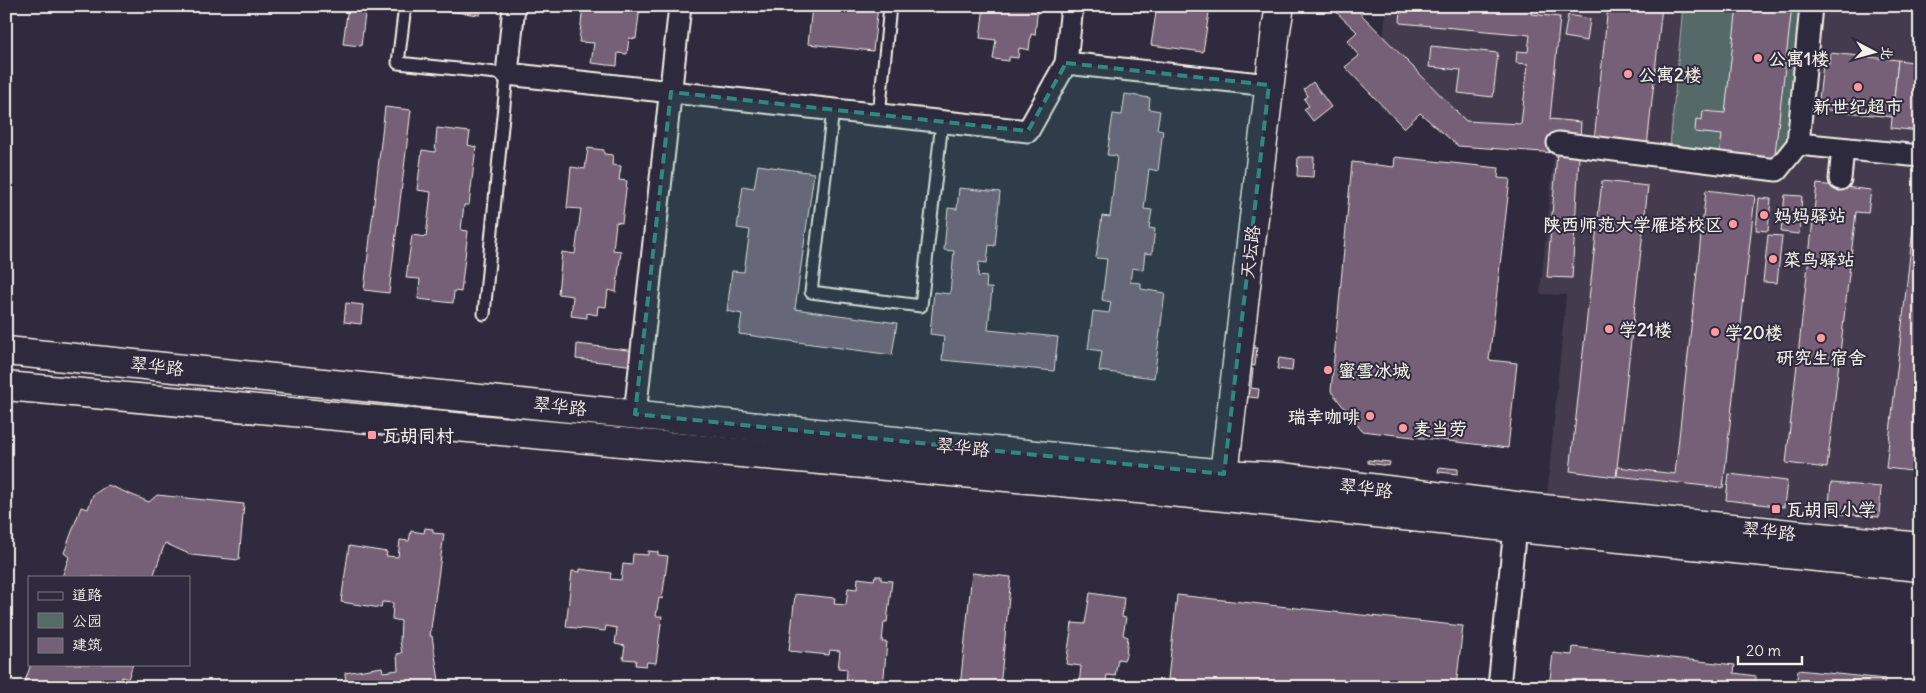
<svg xmlns="http://www.w3.org/2000/svg" width="1926" height="693" font-family="Delius,'LXGW WenKai TC',sans-serif">
<style>
.built{fill:#443a4f}
.green{fill:#556b67;stroke:#a4aea8}
.building{fill:#746078;stroke:#f4f1e8}
.lines{fill:none;stroke-linecap:round;stroke-linejoin:round}
.lane-casing{stroke:#f4f1e8;stroke-width:15}
.street-casing{stroke:#f4f1e8;stroke-width:25}
.secondary-casing{stroke:#f4f1e8;stroke-width:31}
.lane{stroke:#2f2a3d;stroke-width:11}
.street{stroke:#2f2a3d;stroke-width:21}
.secondary{stroke:#2f2a3d;stroke-width:28}
.marked{fill:#318880;fill-opacity:0.2;stroke:#318880;stroke-width:4;stroke-dasharray:10 6;stroke-linejoin:round}
.poi-dot{fill:#ff9aa2;stroke:#2f2a3d;stroke-width:2}
.labels{text-anchor:middle;dominant-baseline:central;stroke-width:4;stroke-linejoin:round;paint-order:stroke}
.poi-label{font-size:18px;font-weight:bold;fill:#f4f1e8;stroke:#2f2a3d;text-anchor:start}
.street-label{font-size:18px;fill:#f4f1e8;stroke:#2f2a3d}
</style>
<rect width="100%" height="100%" fill="#2f2a3d"/>
<filter id="ink" filterUnits="userSpaceOnUse"><feTurbulence type="fractalNoise" baseFrequency=".02" numOctaves="2"/><feDisplacementMap in="SourceGraphic" scale="10" xChannelSelector="R" yChannelSelector="G"/><feConvolveMatrix kernelMatrix="1 2 1 2 8 2 1 2 1" color-interpolation-filters="sRGB"/></filter>
<g filter="url(#ink)">
<!-- built -->
<path class="built" d="M1387,6H1920V547L1807,538L1809,518L1547,494L1566,295L1540,294L1554,155L1467,144L1380,64Z"/>
<!-- green -->
<path class="green" d="M1683,6H1805L1790,139L1775,158L1670,146Z"/>
<!-- building -->
<g class="building">
<path d="M348,6H366L361,46L343,44Z"/>
<path d="M446,6H481L480,15L445,11Z"/>
<path d="M583,6H640L636,39L629,38L627,54L618,53L617,66L591,63L594,43L579,42Z"/>
<path d="M812,6H878L873,51L808,44Z"/>
<path d="M984,6H1038L1035,35L1031,34L1029,50L1019,48L1018,58L1009,57V61L993,59L996,40L980,38Z"/>
<path d="M1157,6H1210L1203,52L1151,45Z"/>
<path d="M1330,6H1353L1466,121L1521,124L1528,64L1516,63L1517,51L1528,52L1530,35L1400,23L1401,6H1512L1532,8L1531,14L1560,17L1550,119L1581,122L1572,278L1547,277L1557,153L1458,146L1420,113L1404,128L1345,67L1359,56L1347,41L1357,32Z"/>
<path d="M1608,6H1662L1647,147L1594,141Z"/>
<path d="M1737,6H1792L1774,162L1719,156L1722,135L1695,132L1696,119L1702,120L1703,111L1725,113Z"/>
<path d="M1568,15L1590,19L1587,41L1564,37Z"/>
<path d="M1431,46L1498,53L1493,97L1458,93L1461,70L1429,67Z"/>
<path d="M1830,53L1898,60L1892,117L1818,109L1823,64H1829Z"/>
<path d="M1898,60L1920,63V131L1891,128Z"/>
<path d="M1313,82L1331,107L1313,121L1304,109L1309,106L1304,99L1308,96L1304,89Z"/>
<path d="M1125,94L1150,98L1149,109L1160,111L1157,129L1163,130L1158,171L1149,169L1144,209L1152,210L1149,228L1155,229L1152,254L1145,253L1143,270L1132,268L1130,282L1141,283V289L1165,293L1154,378L1099,371L1102,351L1088,349L1093,311L1109,313L1111,302L1102,300L1107,259L1096,258L1102,216L1110,217L1117,156L1107,155L1113,114L1122,115Z"/>
<path d="M385,107L411,110L389,293L364,290Z"/>
<path d="M437,128L470,132L468,145L476,147L469,205H464L461,230L468,231L461,292L454,291L453,303L418,299L420,279L406,278L412,235L426,237L431,192L417,190L422,150L435,152Z"/>
<path d="M588,148L604,150V154L613,155L612,165L621,166L619,180L627,181L622,223L616,222L613,250L621,251L616,292L608,290L606,307L598,306L597,315L587,313V318L571,316L573,296L558,294L562,252L575,254L581,209L567,208L571,167L585,169Z"/>
<path d="M1298,157H1314L1313,177L1297,176Z"/>
<path d="M1395,157L1499,168L1498,178L1510,179L1489,360L1517,363L1508,448L1362,431L1331,391L1352,162L1394,167Z"/>
<path d="M758,165L814,173L795,309L897,323L892,355L739,334L742,314L727,311L732,271L744,272L750,230L737,228L743,186L754,188Z"/>
<path d="M1602,181L1648,186L1616,477L1570,471Z"/>
<path d="M1817,184L1871,190L1868,213L1856,212L1827,468L1786,463Z"/>
<path d="M1918,184H1920V472L1886,468Z"/>
<path d="M959,188L1000,192L995,246L989,245L987,263L979,262L978,276L987,277L986,288H992L988,330L1058,337L1054,371L942,360L944,336L930,334L934,292L950,294L954,251L944,250L948,208L957,209Z"/>
<path d="M1706,190L1755,196L1723,488L1617,476L1618,467L1675,474Z"/>
<path d="M1785,195L1802,196L1799,234L1781,232Z"/>
<path d="M1759,198L1771,199L1768,231L1756,230Z"/>
<path d="M1768,235L1782,236L1777,283L1763,282Z"/>
<path d="M346,303L363,305L361,324L344,322Z"/>
<path d="M577,344L645,352L644,367L576,359Z"/>
<path d="M1245,347L1257,348L1255,366L1244,364Z"/>
<path d="M1279,358L1293,360L1292,371L1277,369Z"/>
<path d="M1244,368L1253,369L1251,388L1259,389L1258,398L1241,396Z"/>
<path d="M1368,460L1390,462L1389,466L1368,463Z"/>
<path d="M1439,467L1458,469V474L1438,472Z"/>
<path d="M1729,474L1787,481L1784,507L1726,500Z"/>
<path d="M1831,483L1881,487L1879,517L1828,513Z"/>
<path d="M108,485L149,502L157,495L244,504L239,560L191,555L165,543L153,577H62L69,557L64,553L81,507L88,509L93,495Z"/>
<path d="M425,528L433,529V533L444,534L430,636H432L440,687H346L345,673L382,667L383,672L398,670L397,654L402,653L400,641L401,621L392,619L393,603L382,602L381,608L341,602L349,546L387,552L386,556L398,557L400,540L409,541L411,531L424,533Z"/>
<path d="M648,551L658,552V555L668,556L662,599L659,598L656,616H662L656,663L647,662L646,666L635,665L636,660L623,659L625,646L615,644L617,628L606,626L605,631L566,627L572,571L580,572V569L611,573L610,579L621,580L623,564L632,565L633,554L648,555Z"/>
<path d="M972,573L1011,577L1000,687H960Z"/>
<path d="M875,576H881V580L892,581L887,622H884L882,642H887L883,687H846L847,669L838,668L840,651L830,650L829,655L789,651L795,594L835,598L834,604L846,605L848,588L857,589L858,578L874,580Z"/>
<path d="M1090,593L1124,598L1122,617L1126,618L1123,635L1128,637L1126,655L1124,660L1118,659L1115,676L1107,675L1105,687L1079,685L1081,666L1066,664L1072,623L1085,624Z"/>
<path d="M1177,595L1463,626L1456,687H1236L1168,679Z"/>
<path d="M1573,647L1735,665L1734,673L1756,676L1755,687H1549L1553,653L1572,655Z"/>
<path d="M31,664H133L128,679L122,677L119,687H23Z"/>
<path d="M1798,670L1885,679L1884,687H1796Z"/>
</g>
<g class="lines">
<!-- lane casing -->
<g class="lane-casing">
<g id="lane">
<path d="M405,6L398,63L507,74L484,314"/>
<path d="M833,110L811,292L921,306L942,122"/>
<path d="M879,115L890,6"/>
</g>
</g>
<!-- street casing -->
<g class="street-casing">
<g id="street">
<path d="M514,6L507,74L1028,131L1066,63L1072,6"/>
<path d="M1066,63L1269,85"/>
<path d="M1558,143L1777,170L1798,144L1811,6"/>
<path d="M1798,144L1920,156"/>
<path d="M1840,179L1843,149"/>
<path d="M635,414L680,6"/>
<path d="M1499,687L1515,528"/>
</g>
</g>
<!-- secondary casing -->
<g class="secondary-casing">
<g id="secondary">
<path d="M6,351L1224,474L1281,477L1516,506L1920,547"/>
<path d="M6,386L1225,497L1515,528L1920,567"/>
<path d="M1224,491V474L1276,30L1280,6"/>
</g>
</g>
<!-- lane -->
<use href="#lane" class="lane"/>
<!-- street -->
<use href="#street" class="street"/>
<!-- secondary -->
<use href="#secondary" class="secondary"/>
</g>
</g>
<!-- marked area -->
<path class="marked" d="M1066,63L1269,85L1224,474L635,414L671,92L1028,131Z"/>
<!-- markers -->
<g class="poi-dot">
<circle cx="1758" cy="58" r="5"/>
<circle cx="1628" cy="74" r="5"/>
<circle cx="1858" cy="87" r="5"/>
<circle cx="1764" cy="215" r="5"/>
<circle cx="1733" cy="224" r="5"/>
<circle cx="1773" cy="259" r="5"/>
<circle cx="1609" cy="329" r="5"/>
<circle cx="1715" cy="332" r="5"/>
<circle cx="1821" cy="338" r="5"/>
<circle cx="1328" cy="370" r="5"/>
<circle cx="1370" cy="416" r="5"/>
<circle cx="1403" cy="428" r="5"/>
<rect x="367" y="430" width="10" height="10" rx="2.5"/>
<rect x="1771" y="504" width="10" height="10" rx="2.5"/>
</g>
<g class="labels">
<!-- poi labels -->
<g class="poi-label">
<text x="1768" y="58">公寓1楼</text>
<text x="1638" y="74">公寓2楼</text>
<text x="1858" y="106" text-anchor="middle">新世纪超市</text>
<text x="1774" y="215">妈妈驿站</text>
<text x="1723" y="224" text-anchor="end">陕西师范大学雁塔校区</text>
<text x="1783" y="259">菜鸟驿站</text>
<text x="1619" y="329">学21楼</text>
<text x="1725" y="332">学20楼</text>
<text x="1821" y="357" text-anchor="middle">研究生宿舍</text>
<text x="1338" y="370">蜜雪冰城</text>
<text x="1360" y="416" text-anchor="end">瑞幸咖啡</text>
<text x="1413" y="428">麦当劳</text>
<text x="382" y="435">瓦胡同村</text>
<text x="1786" y="509">瓦胡同小学</text>
</g>
<!-- street labels -->
<g class="street-label">
<text transform="translate(1250 252) rotate(-83)">天坛路</text>
<text transform="translate(157 366) rotate(6)">翠华路</text>
<text transform="translate(560 406) rotate(6)">翠华路</text>
<text transform="translate(963 447) rotate(6)">翠华路</text>
<text transform="translate(1366 488) rotate(7)">翠华路</text>
<text transform="translate(1769 531) rotate(6)">翠华路</text>
</g>
</g>
<!-- margin -->
<rect width="1926" height="693" fill="none" stroke="#2f2a3d" stroke-width="25"/>
<rect x="12" y="12" width="1901" height="668" fill="none" stroke="#f4f1e8" stroke-width="2" filter="url(#ink)"/>
<!-- legend -->
<rect x="28" y="576" width="162" height="90" fill="#2f2a3d" stroke="#7e7a81"/>
<rect x="38" y="592" width="25" height="8" fill="#2f2a3d" stroke="#7e7a81"/>
<text x="72" y="600" font-size="15" fill="#f4f1e8">道路</text>
<rect x="38" y="613" width="25" height="15" fill="#556b67" stroke="#7e7a81"/>
<text x="72" y="626" font-size="15" fill="#f4f1e8">公园</text>
<rect x="38" y="638" width="25" height="15" fill="#746078" stroke="#7e7a81"/>
<text x="72" y="650" font-size="15" fill="#f4f1e8">建筑</text>
<!-- north arrow -->
<g transform="translate(1874 52) rotate(96)" stroke="#2f2a3d" stroke-width="4" paint-order="stroke">
<path d="M0-4L9 19L0 12L-9 19Z" fill="#f4f1e8"/>
<text y="-8" font-size="14" font-weight="bold" text-anchor="middle" fill="#f4f1e8">北</text>
</g>
<!-- scale -->
<path d="M1738 656v8h64v-8" fill="none" stroke="#f4f1e8" stroke-width="2.5"/>
<text x="1746" y="656" font-size="15" fill="#f4f1e8" stroke="#2f2a3d" stroke-width="4" paint-order="stroke">20 m</text>
</svg>
